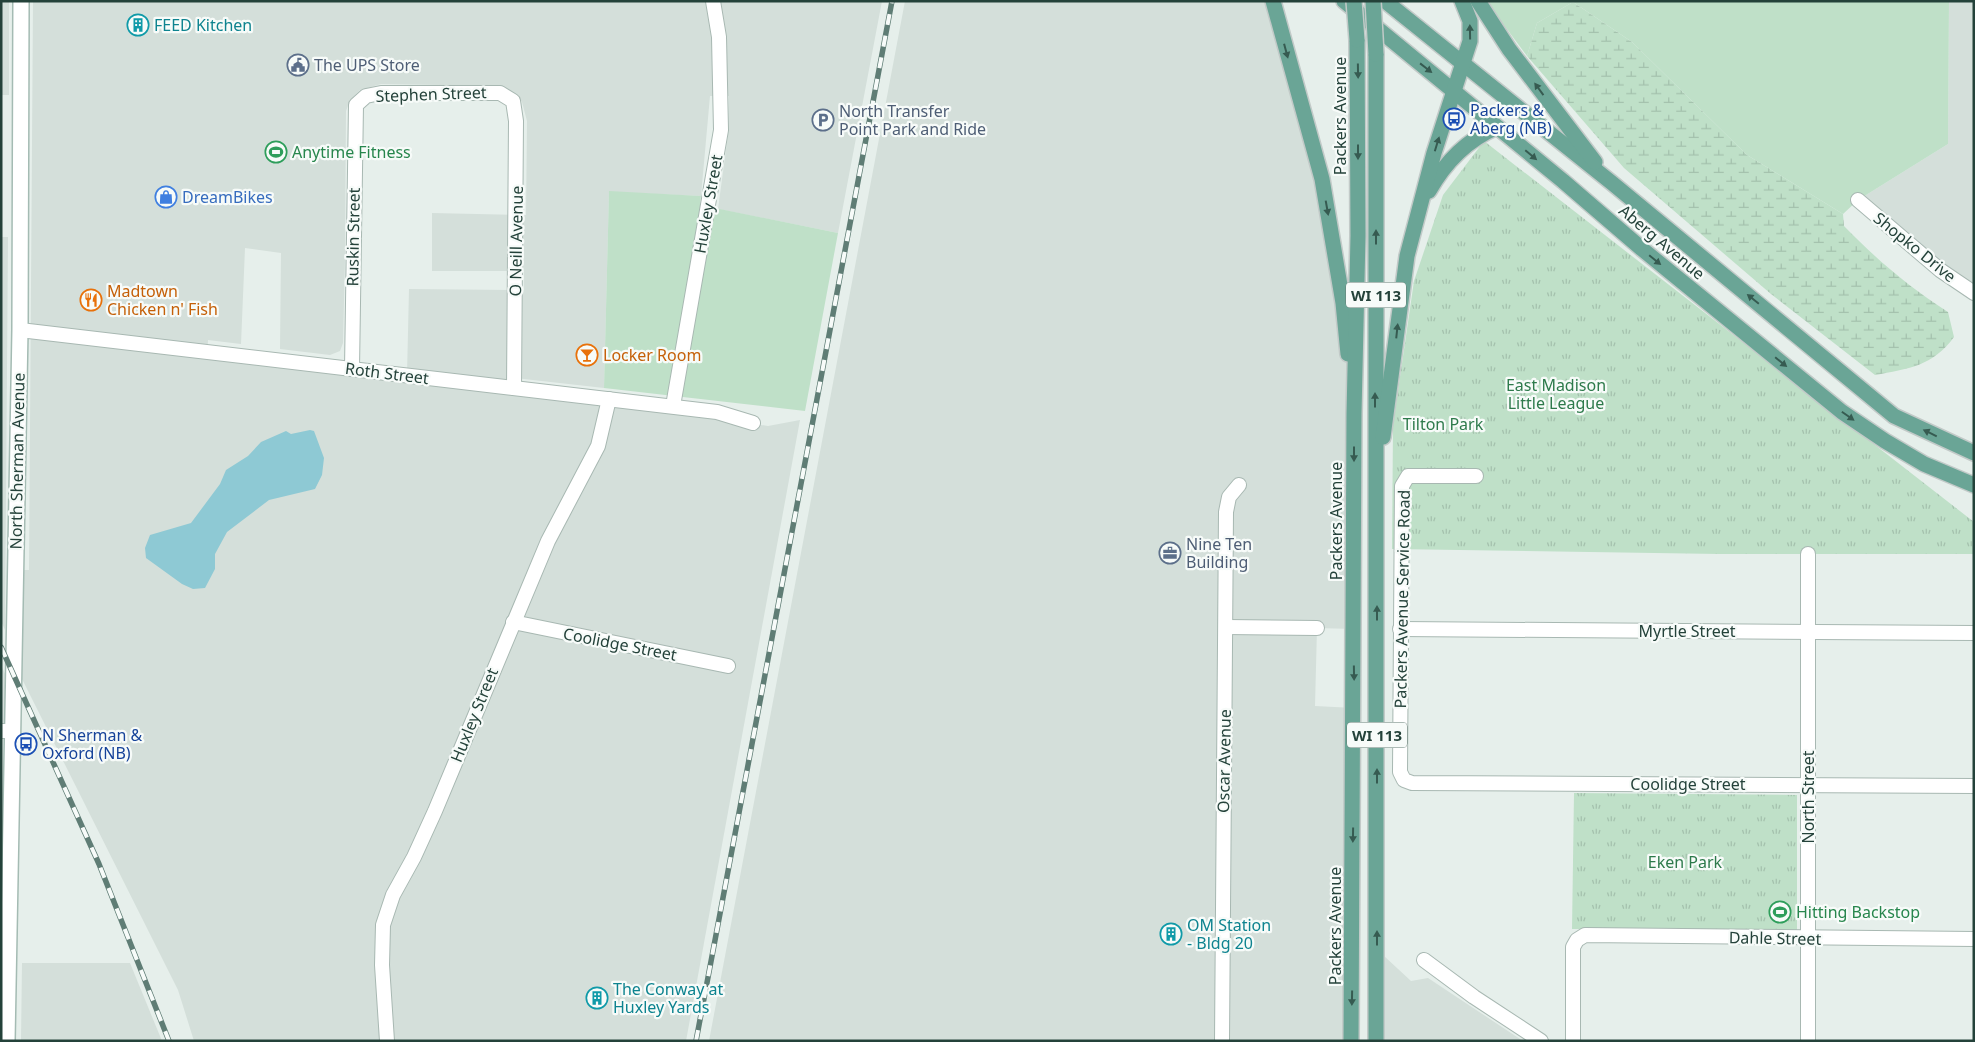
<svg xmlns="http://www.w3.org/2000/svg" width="1975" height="1042" font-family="'Noto Sans',sans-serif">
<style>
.built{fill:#d4dfda;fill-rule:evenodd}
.grass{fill:#bfe0c8}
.wetland{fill:url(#wetland-marsh)}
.park{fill:url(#park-tufts)}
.water{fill:#8ec9d4}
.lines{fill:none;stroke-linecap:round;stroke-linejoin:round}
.street-casing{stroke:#a8b8b2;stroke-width:16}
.secondary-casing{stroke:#a4bbb3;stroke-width:18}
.primary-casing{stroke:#c2cac8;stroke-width:18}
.street{stroke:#fff;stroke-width:14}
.secondary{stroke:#fff;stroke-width:15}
.primary{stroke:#6aa596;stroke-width:15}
.rail-casing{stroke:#5f7d75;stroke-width:5.5}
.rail{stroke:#f7fbf9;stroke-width:4;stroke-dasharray:11;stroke-linecap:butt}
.primary-bridge-casing{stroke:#c2cac8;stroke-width:18;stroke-linecap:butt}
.primary-bridge{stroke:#6aa596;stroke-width:15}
.oneway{fill:#365b51}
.labels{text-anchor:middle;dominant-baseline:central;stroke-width:4.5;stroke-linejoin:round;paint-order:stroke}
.shield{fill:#f7fbf9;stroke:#637a73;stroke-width:1}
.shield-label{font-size:15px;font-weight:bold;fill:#24423a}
.culture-label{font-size:16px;fill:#0d838f;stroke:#f7fbf9;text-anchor:start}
.service-label{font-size:16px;fill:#4e5e75;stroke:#f7fbf9;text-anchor:start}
.street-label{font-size:16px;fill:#24423a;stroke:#f7fbf9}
.transit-label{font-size:16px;fill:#164399;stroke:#f7fbf9;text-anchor:start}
.leisure-label{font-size:16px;fill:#27864d;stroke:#f7fbf9;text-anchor:start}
.shop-label{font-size:16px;fill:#366cbe;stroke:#f7fbf9;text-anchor:start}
.food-label{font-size:16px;fill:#c56008;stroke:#f7fbf9;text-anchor:start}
.park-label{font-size:16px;fill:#2d7a4b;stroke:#f7fbf9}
</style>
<defs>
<pattern id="wetland-marsh" width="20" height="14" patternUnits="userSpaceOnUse" patternTransform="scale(1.25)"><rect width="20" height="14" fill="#bfe0c8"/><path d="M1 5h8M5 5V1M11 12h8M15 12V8" fill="none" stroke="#a4c1ad"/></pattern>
<pattern id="park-tufts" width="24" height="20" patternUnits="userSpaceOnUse" patternTransform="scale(1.25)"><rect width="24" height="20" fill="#bfe0c8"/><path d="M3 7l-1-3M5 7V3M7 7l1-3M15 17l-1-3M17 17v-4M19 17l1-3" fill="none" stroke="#a4c1ad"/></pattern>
</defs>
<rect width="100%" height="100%" fill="#e6efeb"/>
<!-- built -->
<g class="built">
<rect x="1" y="1" width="8" height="94"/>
<path d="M33,1H882L838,233L718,209L729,127V96H710L701,196L609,192L604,388L515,378L514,388L768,426L800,420L686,1041H194L178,990L13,661L15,570H29ZM381,84L500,86L517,95L522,102L527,121L526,215L432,213V271H524V290L409,289L407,375L212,352L207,360L208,340L241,344L245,248L281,253L280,349L330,355L340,351L343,343L345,260L346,111L350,100L360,90Z"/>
<path d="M905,1H1274L1322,179L1354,405L1353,629L1317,628L1315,706L1354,708L1351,1041H709Z"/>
<path d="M1949,1H1974V293L1858,200L1948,144Z"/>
<path d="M1,237H8L5,630L1,621Z"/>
<path d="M1,665L12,689V731H1Z"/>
<path d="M1384,956L1411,981L1428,978L1523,1041H1383Z"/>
<path d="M22,963H130L162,1041H21Z"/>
</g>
<!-- grass -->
<g class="grass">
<path d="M1486,1H1949L1948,144L1858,200L1843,214L1747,155L1632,42L1573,2L1537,23L1527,56Z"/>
<path d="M609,191L701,196L700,205L838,233L805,411L604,388Z"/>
</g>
<!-- wetland -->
<path class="wetland" d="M1573,2L1632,42L1747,155L1843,214L1844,226C1876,259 1909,287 1948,312L1954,337C1933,366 1908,369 1875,375L1771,294L1624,168L1527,56L1537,23Z"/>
<!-- park -->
<g class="park">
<path d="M1484,141L1974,522V554H1719L1392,549L1393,425L1414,281L1443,195Z"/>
<path d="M1574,793L1797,795V930L1572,929Z"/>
</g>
<!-- water -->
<path class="water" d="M310,430L314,431L324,458L322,475L315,489L269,500L227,532L215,554V569L205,588L193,589L182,584L146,558L145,548L150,535L191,523L220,484L226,470L248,456L261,442L286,431L291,434Z"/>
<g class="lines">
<!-- street casing -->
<g class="street-casing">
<g id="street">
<path d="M1858,200L1940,270L1974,293"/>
<path d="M20,330L717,412L753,423"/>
<path d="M352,369L356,105L366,96L381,93H500L513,101L516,121L514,388"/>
<path d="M673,406L721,130L719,37L713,1"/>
<path d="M1476,476H1408L1402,486L1400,772L1404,780L1412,783L1974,786"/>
<path d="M513,622L728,666"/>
<path d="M1226,627L1317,628"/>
<path d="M1400,629L1974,633"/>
<path d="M1,731H12"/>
<path d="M1424,960L1474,997L1541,1041"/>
<path d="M387,1041L382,965L383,925L393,895L414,857L435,811L548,541L598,446L609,399"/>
<path d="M1222,1041L1226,512L1229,497L1239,485"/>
<path d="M1573,1041V947L1577,940L1585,935L1974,939"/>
<path d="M1808,1041V554"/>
</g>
</g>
<!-- secondary casing -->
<g class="secondary-casing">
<path id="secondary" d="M7,1041L20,330L21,1"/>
</g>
<!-- primary casing -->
<g class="primary-casing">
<g id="primary">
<path d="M1273,1L1322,179L1343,303L1348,354"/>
<path d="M1344,1L1563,181L1642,249L1842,412L1885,441L1924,464L1974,485"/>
<path d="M1385,1L1612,183L1894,416L1974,453"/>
<path d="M1478,1L1509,49L1595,162"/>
<path d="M1376,54V1041"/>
<path d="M1429,191C1445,162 1467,140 1497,127"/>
<path d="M1383,437L1407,256L1434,153L1470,41V21L1462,1"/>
<path d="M1351,1041L1354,414L1358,236L1357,40"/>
</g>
</g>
<!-- street -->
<use href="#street" class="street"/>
<!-- secondary -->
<use href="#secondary" class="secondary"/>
<!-- primary -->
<use href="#primary" class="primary"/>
<!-- rail casing -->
<g class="rail-casing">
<g id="rail">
<path d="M1,647L99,864L169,1041"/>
<path d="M696,1041L892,1"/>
</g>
</g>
<!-- rail -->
<use href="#rail" class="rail"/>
<!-- primary-bridge casing -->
<g class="primary-bridge-casing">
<g id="primary-bridge">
<path d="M1354,1L1357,40"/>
<path d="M1373,1L1376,54"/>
</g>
</g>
<!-- primary-bridge -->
<use href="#primary-bridge" class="primary-bridge"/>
</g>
<!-- one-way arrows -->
<defs><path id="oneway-solid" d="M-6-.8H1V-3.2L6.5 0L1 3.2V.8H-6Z" transform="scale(1.25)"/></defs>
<g class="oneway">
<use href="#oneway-solid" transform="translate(1470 32) rotate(-91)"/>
<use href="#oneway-solid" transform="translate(1286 51) rotate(75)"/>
<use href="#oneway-solid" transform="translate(1426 68) rotate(38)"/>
<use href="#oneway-solid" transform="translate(1358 71) rotate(89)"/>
<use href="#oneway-solid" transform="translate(1539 89) rotate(-126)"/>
<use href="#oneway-solid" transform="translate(1437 144) rotate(-73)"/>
<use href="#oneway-solid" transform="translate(1358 152) rotate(90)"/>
<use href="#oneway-solid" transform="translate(1531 155) rotate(40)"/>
<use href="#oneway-solid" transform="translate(1327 208) rotate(80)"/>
<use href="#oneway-solid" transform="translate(1376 237) rotate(-90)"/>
<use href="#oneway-solid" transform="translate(1655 260) rotate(39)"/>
<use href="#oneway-solid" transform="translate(1753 299) rotate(-141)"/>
<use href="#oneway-solid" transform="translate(1397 331) rotate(-84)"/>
<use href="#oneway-solid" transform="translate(1781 362) rotate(39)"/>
<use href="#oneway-solid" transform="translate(1375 400) rotate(-90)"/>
<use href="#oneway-solid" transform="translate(1848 416) rotate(35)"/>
<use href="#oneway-solid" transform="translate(1930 433) rotate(-154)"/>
<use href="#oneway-solid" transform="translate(1354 454) rotate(90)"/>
<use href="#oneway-solid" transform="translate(1377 613) rotate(-90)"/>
<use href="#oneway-solid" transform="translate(1354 673) rotate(89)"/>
<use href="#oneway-solid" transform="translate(1377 776) rotate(-90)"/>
<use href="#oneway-solid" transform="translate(1353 835) rotate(91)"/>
<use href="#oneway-solid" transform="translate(1377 938) rotate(-90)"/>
<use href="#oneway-solid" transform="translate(1352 998) rotate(91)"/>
</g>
<!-- icons -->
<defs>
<g id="building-ring" transform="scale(1.125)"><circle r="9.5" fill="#f7fbf9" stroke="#0f9aa8" stroke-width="1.5"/><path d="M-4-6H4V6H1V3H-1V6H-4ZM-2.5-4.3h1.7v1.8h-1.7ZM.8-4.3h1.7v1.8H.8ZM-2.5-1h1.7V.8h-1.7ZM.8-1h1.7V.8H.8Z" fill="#0f9aa8"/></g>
<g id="civic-ring" transform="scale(1.125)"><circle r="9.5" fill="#f7fbf9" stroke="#5c6f8a" stroke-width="1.5"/><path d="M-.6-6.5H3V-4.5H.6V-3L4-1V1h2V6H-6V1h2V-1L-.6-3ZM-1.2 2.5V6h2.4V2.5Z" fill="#5c6f8a"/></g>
<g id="bus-ring" transform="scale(1.125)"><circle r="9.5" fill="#f7fbf9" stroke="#1a4fb4" stroke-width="1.5"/><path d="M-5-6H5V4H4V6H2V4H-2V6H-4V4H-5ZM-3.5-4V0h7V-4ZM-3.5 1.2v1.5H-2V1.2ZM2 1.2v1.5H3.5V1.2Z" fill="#1a4fb4"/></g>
<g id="parking-ring" transform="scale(1.125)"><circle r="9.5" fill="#f7fbf9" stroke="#5c6f8a" stroke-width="1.5"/><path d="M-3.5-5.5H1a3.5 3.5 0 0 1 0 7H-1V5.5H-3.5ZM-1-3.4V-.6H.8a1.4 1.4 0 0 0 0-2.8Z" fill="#5c6f8a"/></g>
<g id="stadium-ring" transform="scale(1.125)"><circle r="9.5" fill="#f7fbf9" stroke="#2e9e5b" stroke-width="1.5"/><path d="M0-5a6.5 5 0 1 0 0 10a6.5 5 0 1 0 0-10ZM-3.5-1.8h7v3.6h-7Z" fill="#2e9e5b"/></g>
<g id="shop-ring" transform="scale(1.125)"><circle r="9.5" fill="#f7fbf9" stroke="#3f7fe0" stroke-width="1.5"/><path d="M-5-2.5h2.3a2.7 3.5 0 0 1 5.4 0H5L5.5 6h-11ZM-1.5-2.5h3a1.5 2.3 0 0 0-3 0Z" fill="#3f7fe0"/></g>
<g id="restaurant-ring" transform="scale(1.125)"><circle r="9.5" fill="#f7fbf9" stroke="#e8710a" stroke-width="1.5"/><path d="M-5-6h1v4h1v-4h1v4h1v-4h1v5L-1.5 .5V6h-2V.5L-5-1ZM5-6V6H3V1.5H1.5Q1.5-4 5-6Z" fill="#e8710a"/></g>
<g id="bar-ring" transform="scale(1.125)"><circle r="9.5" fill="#f7fbf9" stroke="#e8710a" stroke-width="1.5"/><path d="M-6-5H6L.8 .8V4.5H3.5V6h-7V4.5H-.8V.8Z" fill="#e8710a"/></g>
<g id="office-ring" transform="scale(1.125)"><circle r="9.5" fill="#f7fbf9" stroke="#5c6f8a" stroke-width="1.5"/><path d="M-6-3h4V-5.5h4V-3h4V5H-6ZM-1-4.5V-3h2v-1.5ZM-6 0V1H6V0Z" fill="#5c6f8a"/></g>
</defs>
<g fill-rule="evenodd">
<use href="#building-ring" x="138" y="25"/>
<use href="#civic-ring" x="298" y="65"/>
<use href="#bus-ring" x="1454" y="119"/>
<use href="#parking-ring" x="823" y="120"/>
<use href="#stadium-ring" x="276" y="152"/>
<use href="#shop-ring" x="166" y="197"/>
<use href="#restaurant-ring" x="91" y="300"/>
<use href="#bar-ring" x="587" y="355"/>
<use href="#office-ring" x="1170" y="553"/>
<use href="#bus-ring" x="26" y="744"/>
<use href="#stadium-ring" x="1780" y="912"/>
<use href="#building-ring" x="1171" y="934"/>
<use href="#building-ring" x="597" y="998"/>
</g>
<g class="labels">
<!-- shield labels -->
<g class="shield">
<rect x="1346" y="282.5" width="60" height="25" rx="4"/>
<rect x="1347" y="722.5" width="60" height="25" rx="4"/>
</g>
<g class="shield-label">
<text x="1376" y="295">WI 113</text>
<text x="1377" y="735">WI 113</text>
</g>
<!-- culture labels -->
<g class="culture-label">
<text x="154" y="25">FEED Kitchen</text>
<text x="1187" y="925">OM Station<tspan x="1187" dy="18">- Bldg 20</tspan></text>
<text x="613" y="989">The Conway at<tspan x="613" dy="18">Huxley Yards</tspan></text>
</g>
<!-- service labels -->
<g class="service-label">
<text x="314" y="65">The UPS Store</text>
<text x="839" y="111">North Transfer<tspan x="839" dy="18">Point Park and Ride</tspan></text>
<text x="1186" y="544">Nine Ten<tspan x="1186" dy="18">Building</tspan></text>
</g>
<!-- street labels -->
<g class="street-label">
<text transform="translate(431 94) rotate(-2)">Stephen Street</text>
<text transform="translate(1340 116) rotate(-90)">Packers Avenue</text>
<text transform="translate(708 204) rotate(-80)">Huxley Street</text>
<text transform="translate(353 237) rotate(-89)">Ruskin Street</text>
<text transform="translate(516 241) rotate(-89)">O Neill Avenue</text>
<text transform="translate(1662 242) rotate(40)">Aberg Avenue</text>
<text transform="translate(1915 247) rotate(39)">Shopko Drive</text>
<text transform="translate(387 373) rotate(7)">Roth Street</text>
<text transform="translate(17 461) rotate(-89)">North Sherman Avenue</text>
<text transform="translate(1336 521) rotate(-90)">Packers Avenue</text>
<text transform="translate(1402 599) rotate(-89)">Packers Avenue Service Road</text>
<text x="1687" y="631">Myrtle Street</text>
<text transform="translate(620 644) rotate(11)">Coolidge Street</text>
<text transform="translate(474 715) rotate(-68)">Huxley Street</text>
<text transform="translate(1224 761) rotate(-89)">Oscar Avenue</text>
<text x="1688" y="784">Coolidge Street</text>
<text transform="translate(1808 797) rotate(-90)">North Street</text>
<text transform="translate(1335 926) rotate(-90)">Packers Avenue</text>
<text transform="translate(1775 938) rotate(1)">Dahle Street</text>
</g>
<!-- transit labels -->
<g class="transit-label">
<text x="1470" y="110">Packers &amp;<tspan x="1470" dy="18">Aberg (NB)</tspan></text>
<text x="42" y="735">N Sherman &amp;<tspan x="42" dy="18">Oxford (NB)</tspan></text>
</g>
<!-- leisure labels -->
<g class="leisure-label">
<text x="292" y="152">Anytime Fitness</text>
<text x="1796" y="912">Hitting Backstop</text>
</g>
<!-- shop labels -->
<g class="shop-label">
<text x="182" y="197">DreamBikes</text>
</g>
<!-- food labels -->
<g class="food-label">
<text x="107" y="291">Madtown<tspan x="107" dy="18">Chicken n' Fish</tspan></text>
<text x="603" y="355">Locker Room</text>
</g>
<!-- park labels -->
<g class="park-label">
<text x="1556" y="385">East Madison<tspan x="1556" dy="18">Little League</tspan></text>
<text x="1443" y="424">Tilton Park</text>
<text x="1685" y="862">Eken Park</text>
</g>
</g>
<!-- border -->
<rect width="1975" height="1042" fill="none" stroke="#24423a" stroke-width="5"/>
</svg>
